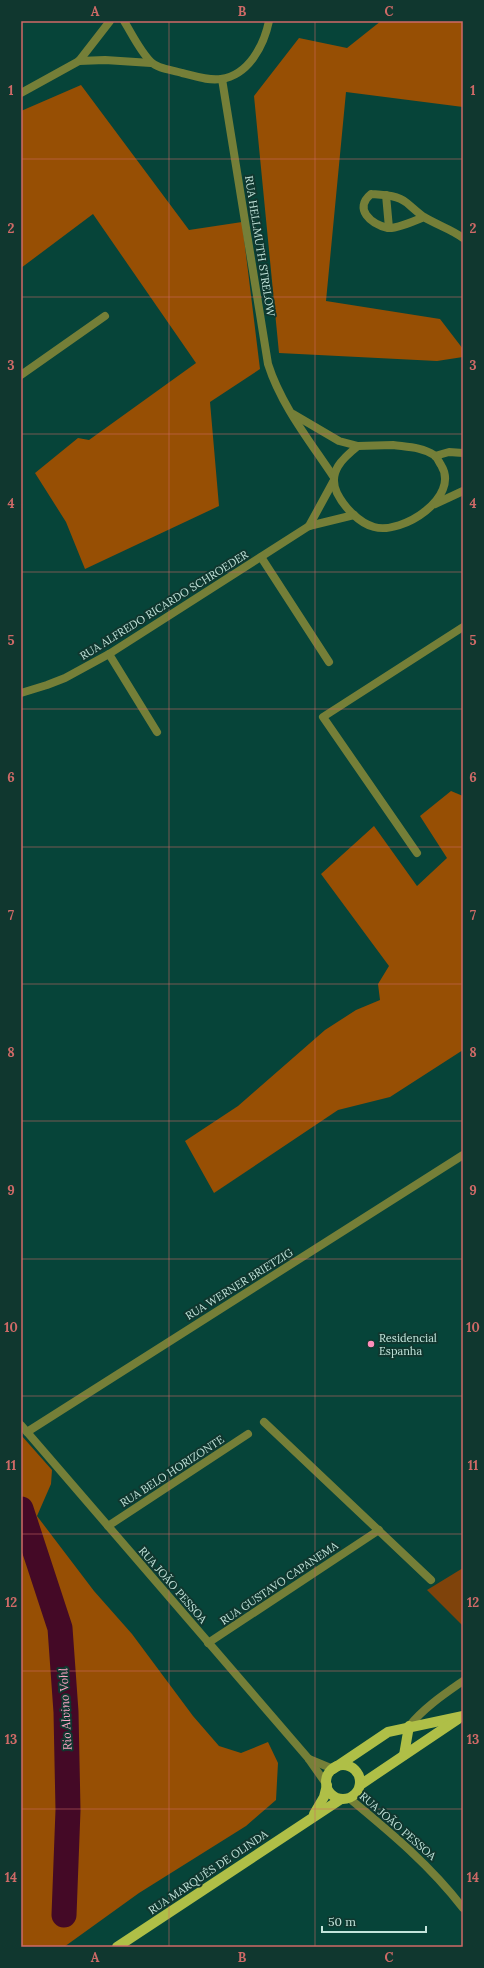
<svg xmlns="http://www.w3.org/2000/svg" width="484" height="1968" font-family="Lora,serif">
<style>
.green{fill:#7f430b}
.forest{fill:#974f04}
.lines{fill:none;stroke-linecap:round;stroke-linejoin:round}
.river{stroke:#440926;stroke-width:25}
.minor{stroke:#757f38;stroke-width:8}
.tertiary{stroke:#757f38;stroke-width:8}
.primary{stroke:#afbf47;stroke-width:10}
.grid{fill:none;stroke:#cf6a67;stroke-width:1;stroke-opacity:0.55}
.poi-dot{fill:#ff8eba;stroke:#10372f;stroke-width:1.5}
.labels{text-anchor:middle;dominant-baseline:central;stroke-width:4;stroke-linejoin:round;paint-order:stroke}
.street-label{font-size:11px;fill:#c2e4db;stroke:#10372f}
.poi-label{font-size:11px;fill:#c2e4db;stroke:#10372f;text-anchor:start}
.water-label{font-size:12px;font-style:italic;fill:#fda6c6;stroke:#10372f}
.neatline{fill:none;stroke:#cf6a67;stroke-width:1.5}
.grid-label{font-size:13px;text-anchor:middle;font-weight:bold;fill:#cf6a67}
</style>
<rect width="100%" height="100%" fill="#064439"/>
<!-- green -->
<path class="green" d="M463,1568V1626L427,1590Z"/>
<!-- forest -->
<g class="forest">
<path d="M381,21H463V107L346,92L326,301L440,319L463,349V357L437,361L279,353L254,96L299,38L347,48Z"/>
<path d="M81,85L189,230L242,222L260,369L210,402L219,506L85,569L66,522L35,473L78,438L89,440L196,363L93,214L21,268V111Z"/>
<path d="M451,791L463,796V1050L390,1097L338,1110L214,1193L185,1141L238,1106L325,1030L356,1010L380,1000L378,984L389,966L321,874L374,826L417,886L447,858L420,816Z"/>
<path d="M21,1435L52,1470L51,1484L37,1516L94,1591L132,1634L193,1716L219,1746L241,1753L268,1742L278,1763L276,1800L246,1826L139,1893L64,1947H21Z"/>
</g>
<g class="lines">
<!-- river -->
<path class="river" d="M21,1509L60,1628L66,1712L68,1810L64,1915"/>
<!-- minor -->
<g class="minor">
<path d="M124,21C132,34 140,51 151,62C158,69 173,70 182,73C195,76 208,81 221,79C249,75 264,45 269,21"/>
<path d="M79,61L105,60L151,63"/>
<path d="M222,79L268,364C281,405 309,440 333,476"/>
<path d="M21,93L79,61L110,21"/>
<path d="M386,195L389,228"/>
<path d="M424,217C417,220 395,229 388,228C371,224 353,209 371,194C384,195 397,195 407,203C413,208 418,213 424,217C437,225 451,229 463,238"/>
<path d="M21,375L105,316"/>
<path d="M293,414L339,441L358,446"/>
<path d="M393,445C407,447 422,447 434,455C437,457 439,462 441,465C461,497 402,535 374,527C359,523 344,507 337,493C327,472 343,458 358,446Z"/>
<path d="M435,456L449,452L463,453"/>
<path d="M435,504L463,491"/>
<path d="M309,526L333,482"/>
<path d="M261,557L329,662"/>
<path d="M109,654L157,732"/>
<path d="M21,693L47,685L65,678L109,654L309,526L354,515"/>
<path d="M417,853L323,717L463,627"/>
<path d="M264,1422L431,1580"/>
<path d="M27,1432L463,1155"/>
<path d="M108,1526L248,1434"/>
<path d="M208,1643L379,1530"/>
<path d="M409,1726C425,1707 443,1695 463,1681"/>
<path d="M349,1798C390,1832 430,1865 463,1908"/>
</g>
<!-- tertiary -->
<g class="tertiary">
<path d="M21,1425L308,1758L327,1785"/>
<path d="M309,1759L333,1769"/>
</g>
<!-- primary -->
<g class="primary">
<path d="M404,1755L409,1726"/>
<circle cx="343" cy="1782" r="17"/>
<path d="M333,1769L388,1732L463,1716"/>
<path d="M360,1785L458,1719"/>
<path d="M314,1814L324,1797L327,1785"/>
<path d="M117,1947L341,1799"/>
</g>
</g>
<!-- grid -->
<path class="grid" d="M169,21V1947M315,21V1947M21,159H463M21,297H463M21,434H463M21,572H463M21,709H463M21,847H463M21,984H463M21,1121H463M21,1259H463M21,1396H463M21,1534H463M21,1671H463M21,1809H463"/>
<!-- markers -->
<circle class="poi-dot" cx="371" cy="1344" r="4"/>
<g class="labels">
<!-- street labels -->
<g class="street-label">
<text transform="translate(260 246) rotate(81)">RUA HELLMUTH STRELOW</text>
<text transform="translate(164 605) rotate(-32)">RUA ALFREDO RICARDO SCHROEDER</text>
<text transform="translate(239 1284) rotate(-32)">RUA WERNER BRIETZIG</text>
<text transform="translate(172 1471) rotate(-33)">RUA BELO HORIZONTE</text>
<text transform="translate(279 1583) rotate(-34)">RUA GUSTAVO CAPANEMA</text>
<text transform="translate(173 1585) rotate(49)">RUA JOÃO PESSOA</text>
<text transform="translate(398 1826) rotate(41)">RUA JOÃO PESSOA</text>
<text transform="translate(208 1872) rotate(-34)">RUA MARQUÊS DE OLINDA</text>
</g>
<!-- poi labels -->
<g class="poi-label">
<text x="379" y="1338">Residencial<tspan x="379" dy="13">Espanha</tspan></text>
</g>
<!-- water labels -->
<g class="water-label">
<text transform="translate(65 1709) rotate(-93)">Rio Alvino Vohl</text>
</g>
</g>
<!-- border -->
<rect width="484" height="1968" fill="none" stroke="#10372f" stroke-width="44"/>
<!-- scale -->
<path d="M322 1926v6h104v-6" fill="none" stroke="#c2e4db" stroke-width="2"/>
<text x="328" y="1926" font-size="12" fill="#c2e4db" stroke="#10372f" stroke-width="3" paint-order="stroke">50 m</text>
<rect x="22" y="22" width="440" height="1924" class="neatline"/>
<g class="grid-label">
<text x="95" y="16">A</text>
<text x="242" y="16">B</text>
<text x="389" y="16">C</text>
<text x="11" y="95">1</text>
<text x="473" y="95">1</text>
<text x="11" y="233">2</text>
<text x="473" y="233">2</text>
<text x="11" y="370">3</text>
<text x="473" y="370">3</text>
<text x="11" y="508">4</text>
<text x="473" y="508">4</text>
<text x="11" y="645">5</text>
<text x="473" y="645">5</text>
<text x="11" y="782">6</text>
<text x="473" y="782">6</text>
<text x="11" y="920">7</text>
<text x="473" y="920">7</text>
<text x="11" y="1057">8</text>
<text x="473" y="1057">8</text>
<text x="11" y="1195">9</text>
<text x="473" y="1195">9</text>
<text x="11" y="1332">10</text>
<text x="473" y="1332">10</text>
<text x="11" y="1470">11</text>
<text x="473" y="1470">11</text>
<text x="11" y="1607">12</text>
<text x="473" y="1607">12</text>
<text x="11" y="1744">13</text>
<text x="473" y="1744">13</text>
<text x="11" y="1882">14</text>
<text x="473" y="1882">14</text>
<text x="95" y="1962">A</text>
<text x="242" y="1962">B</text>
<text x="389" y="1962">C</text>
</g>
</svg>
